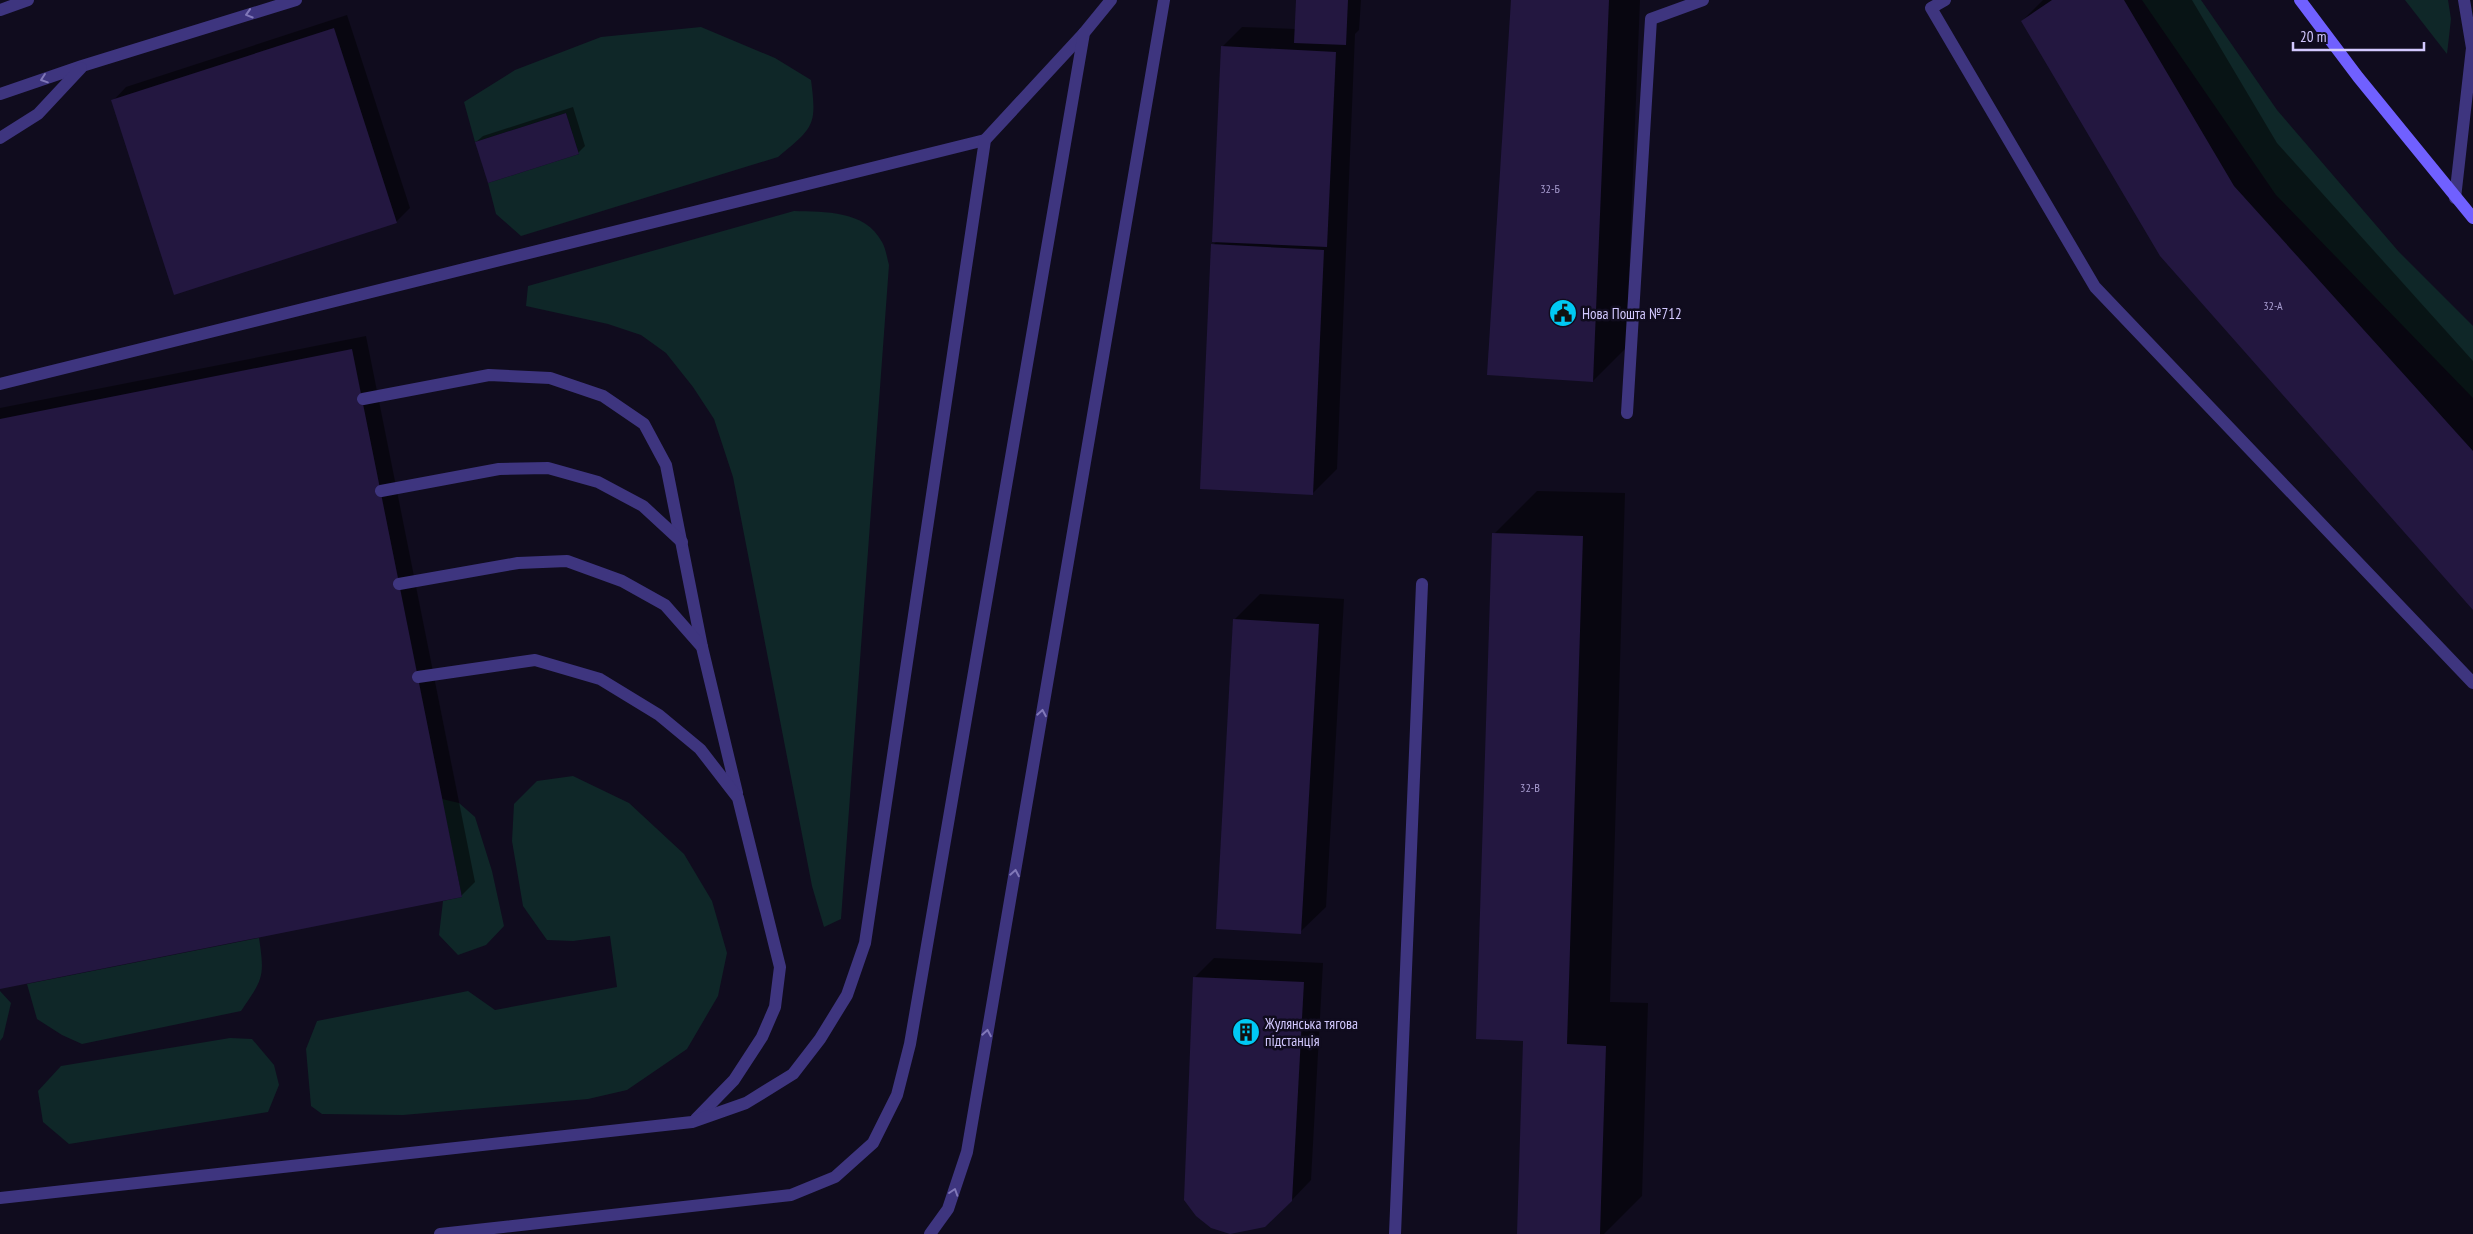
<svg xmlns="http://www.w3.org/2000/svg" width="2473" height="1234" font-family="'PT Sans Narrow',sans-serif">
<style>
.green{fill:#0f2728}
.shadow{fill:#0007}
.building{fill:#231740}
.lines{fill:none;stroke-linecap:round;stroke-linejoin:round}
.service{stroke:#3e357f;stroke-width:12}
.minor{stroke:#3e357f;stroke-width:12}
.secondary{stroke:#7060ff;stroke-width:12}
.oneway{stroke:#8178b9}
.labels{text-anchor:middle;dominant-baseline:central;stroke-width:5;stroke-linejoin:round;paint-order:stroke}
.number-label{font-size:12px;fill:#a79ccf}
.poi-label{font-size:15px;fill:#d3c9ff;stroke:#100c1e;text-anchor:start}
</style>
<rect width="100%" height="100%" fill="#100c1e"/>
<!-- green -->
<g class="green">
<path d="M2142,0H2201L2277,110L2399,252L2473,326V398L2276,195Z"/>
<path d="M2405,0H2448L2451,19L2447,54Z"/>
<path d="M701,27L775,58L811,80C817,126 814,127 778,157L521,236L496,214L488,183L579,154L566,113L475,142L464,102L515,70L601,37Z"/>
<path d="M794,211C825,212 865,210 882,242C886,249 887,258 889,265L841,919L824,927L812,886L733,477L714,419L693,387L666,353L641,335L608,324L526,306L528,286Z"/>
<path d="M573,776L629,803L684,854L712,901L727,953L718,996L687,1049L627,1090L588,1099L403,1115L322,1114L311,1106L306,1049L317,1021L468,991L495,1010L617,987L610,936L573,941L547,940L523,906L512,841L514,804L537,781Z"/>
<path d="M442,799L459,803L475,817L492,871L504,926L486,945L458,955L439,935L443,901L462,897Z"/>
<path d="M259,938C265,977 263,979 241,1011L82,1044L62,1035L37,1019L27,984Z"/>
<path d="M0,991L11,1003L3,1037L0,1041Z"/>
<path d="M230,1038L252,1039L274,1065L279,1085L268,1112L69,1144L43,1122L38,1091L61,1066Z"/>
</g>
<!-- shadow -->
<g class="shadow">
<path d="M1297,0H1361L1359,30L1355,34L1337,469L1312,494L1213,245L1217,241L1222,47L1242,27L1296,29Z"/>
<path d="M1512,0H1640L1626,348L1593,381Z"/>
<path d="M2043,0H2192L2277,143L2473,361V608L2022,21Z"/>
<path d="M347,15L410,208L396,222L113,101L126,87Z"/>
<path d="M573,107L585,146L578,153L476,142L483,136Z"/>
<path d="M366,336L475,882L461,896L0,988V408Z"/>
<path d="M1537,491L1625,493L1610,1002L1648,1003L1642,1196L1604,1234H1518L1524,1039L1494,534Z"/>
<path d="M1260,594L1344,599L1326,907L1300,932L1235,619Z"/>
<path d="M1214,958L1323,963L1311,1180L1291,1201L1194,978Z"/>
</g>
<!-- building -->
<g class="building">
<path d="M1296,0H1348L1346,45L1294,43Z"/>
<path d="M1511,0H1609L1593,382L1487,375Z"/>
<path d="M2052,0H2124L2234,186L2473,451V610L2160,256L2021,21Z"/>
<path d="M334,28L397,223L174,295L111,100Z"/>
<path d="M1221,46L1336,52L1327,247L1212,242Z"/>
<path d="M566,113L579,154L488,183L475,142Z"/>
<path d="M1211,244L1324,250L1313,495L1200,489Z"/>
<path d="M352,349L462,897L0,989V419Z"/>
<path d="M1492,533L1583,536L1567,1044L1606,1046L1600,1234H1517L1523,1041L1476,1039Z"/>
<path d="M1233,619L1319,624L1301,934L1216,929Z"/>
<path d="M1193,977L1304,982L1292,1201L1265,1227L1230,1234L1211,1228L1196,1216L1184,1200Z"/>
</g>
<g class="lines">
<!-- service -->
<g class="service">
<path d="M1945,0L1931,8L2095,287L2473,683"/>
<path d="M0,94L82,66L296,0"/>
<path d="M0,138L38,114L81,68"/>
<path d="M2455,198L2472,48L2464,0"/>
<path d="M0,384L985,140"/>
<path d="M363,399L489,375L550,378L603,396L644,424L666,465L702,647"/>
<path d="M1627,413L1651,19L1703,0"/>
<path d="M381,491L499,469L548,468L598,482L643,506L682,542"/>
<path d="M399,584L518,563L567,561L622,581L665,605L702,647L737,793"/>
<path d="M418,677L535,660L600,679L659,715L700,749L738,798L780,967L775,1007L762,1037L734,1080L696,1119"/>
<path d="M0,1198L692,1122L746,1103L793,1074L820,1039L847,995L865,943L985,140L1084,33"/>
<path d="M440,1234L791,1195L835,1177L873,1143L897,1095L910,1044L1084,33L1111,0"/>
<path d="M930,1234L948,1209L967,1152L1164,0"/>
<path d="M1395,1234L1422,584"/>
</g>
<!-- minor -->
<path class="minor" d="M0,10L28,0"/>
<!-- secondary -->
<path class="secondary" d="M2300,0L2358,77L2473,218"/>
</g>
<!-- one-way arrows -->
<defs><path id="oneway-chevron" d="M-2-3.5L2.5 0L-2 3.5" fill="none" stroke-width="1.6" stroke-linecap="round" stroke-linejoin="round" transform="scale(1.25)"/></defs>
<g class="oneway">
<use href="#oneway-chevron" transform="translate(249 14) rotate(163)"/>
<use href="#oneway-chevron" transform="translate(44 79) rotate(161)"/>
<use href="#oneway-chevron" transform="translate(1042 713) rotate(-80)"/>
<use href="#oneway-chevron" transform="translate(1015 873) rotate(-80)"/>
<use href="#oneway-chevron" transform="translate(987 1033) rotate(-80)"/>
<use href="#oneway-chevron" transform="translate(954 1192) rotate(-72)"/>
</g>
<!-- icons -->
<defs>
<g id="civic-disc" transform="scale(1.4375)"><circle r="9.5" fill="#00c9f4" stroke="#100c1e"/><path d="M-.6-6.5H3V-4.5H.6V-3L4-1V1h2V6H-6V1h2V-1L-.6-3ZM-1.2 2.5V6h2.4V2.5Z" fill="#111"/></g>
<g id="building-disc" transform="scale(1.4375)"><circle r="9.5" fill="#00c9f4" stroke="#100c1e"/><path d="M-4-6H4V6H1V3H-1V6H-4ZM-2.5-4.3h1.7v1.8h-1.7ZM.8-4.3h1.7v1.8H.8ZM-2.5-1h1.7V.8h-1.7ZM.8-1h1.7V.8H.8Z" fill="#111"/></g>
</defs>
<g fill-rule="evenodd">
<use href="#civic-disc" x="1563" y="313"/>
<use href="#building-disc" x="1246" y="1032"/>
</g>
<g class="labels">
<!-- number labels -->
<g class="number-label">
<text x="1550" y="188">32-Б</text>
<text x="2273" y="305">32-А</text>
<text x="1530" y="787">32-В</text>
</g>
<!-- poi labels -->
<g class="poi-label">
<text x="1582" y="313">Нова Пошта №712</text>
<text x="1265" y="1023">Жулянська тягова<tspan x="1265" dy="17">підстанція</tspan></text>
</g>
</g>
<!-- scale -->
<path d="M2293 42v8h131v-8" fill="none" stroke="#d3c9ff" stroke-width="2.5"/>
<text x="2300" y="42" font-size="15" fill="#d3c9ff" stroke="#100c1e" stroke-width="4" paint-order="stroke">20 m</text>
</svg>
